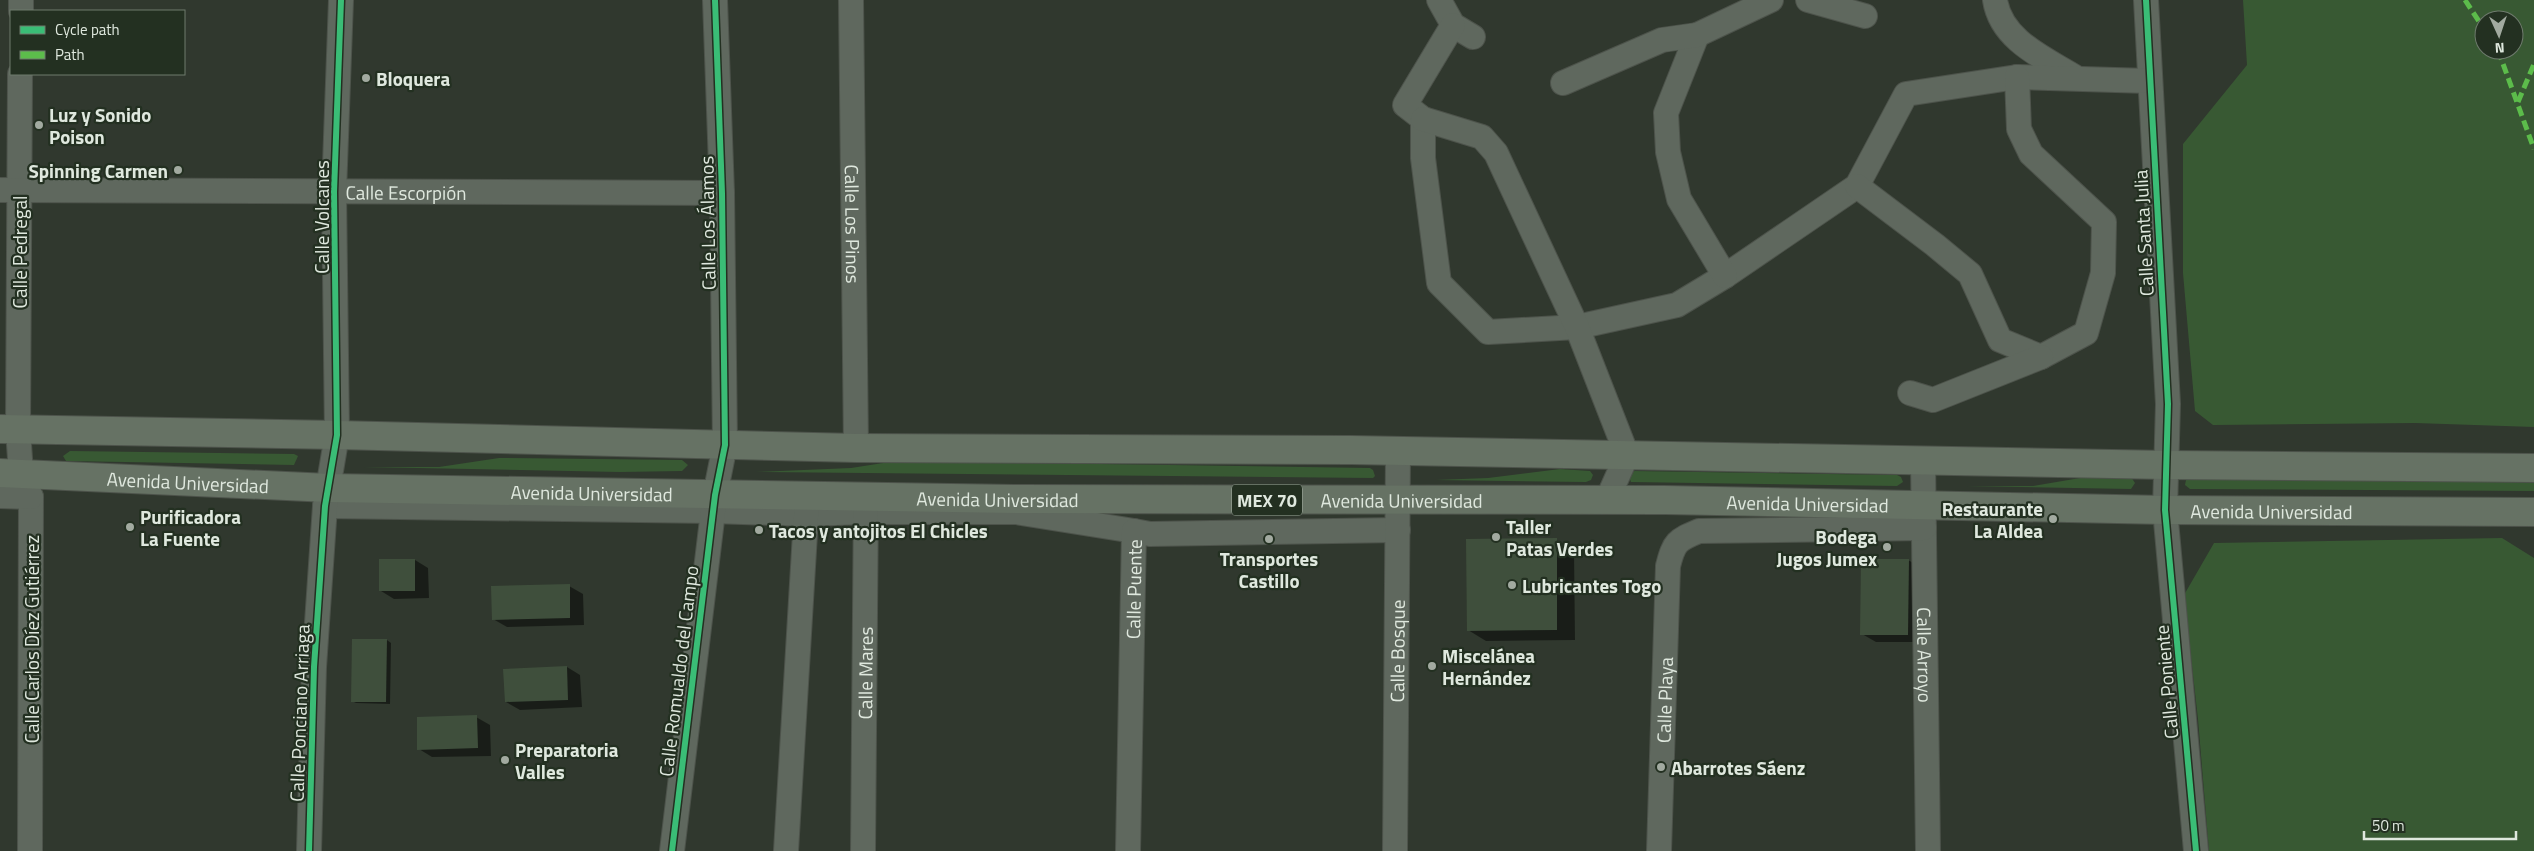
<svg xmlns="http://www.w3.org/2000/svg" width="2534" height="851" font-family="'Titillium Web',sans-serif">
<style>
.green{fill:#385933;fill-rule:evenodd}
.shadow{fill:#0007}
.building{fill:#3f4f3c}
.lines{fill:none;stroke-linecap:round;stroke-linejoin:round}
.minor-casing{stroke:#4d534b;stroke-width:26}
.major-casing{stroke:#4d534b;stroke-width:30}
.minor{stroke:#5f685e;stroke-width:24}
.major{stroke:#667264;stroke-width:28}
.quiet{stroke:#5cbc4b;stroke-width:5;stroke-dasharray:10 5;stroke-linecap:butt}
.cycleway-casing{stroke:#233021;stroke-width:9}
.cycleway{stroke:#3abd76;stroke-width:6}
.poi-dot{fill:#a2aaa0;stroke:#233021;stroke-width:2}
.labels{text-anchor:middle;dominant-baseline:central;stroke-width:4.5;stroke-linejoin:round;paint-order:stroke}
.shield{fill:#233021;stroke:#a7b1a5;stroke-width:1}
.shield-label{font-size:18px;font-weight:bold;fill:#dfe8de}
.poi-label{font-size:19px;font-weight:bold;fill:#dfe8de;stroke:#233021;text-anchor:start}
.street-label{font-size:19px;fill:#dfe8de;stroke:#233021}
</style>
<rect width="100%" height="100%" fill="#30382e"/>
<!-- green -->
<g class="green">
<path d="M2243,0H2534V427L2415,423L2213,425L2195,411L2183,273V144L2247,65ZM2484,20H2514V50H2484Z"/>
<path d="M70,451L294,454L298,456L294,465L66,461L63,456Z"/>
<path d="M499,458L682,460L688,465L682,471L620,472L363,467H439Z"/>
<path d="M896,461L1370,468L1373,470L1375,476L1373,478L755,472L851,468Z"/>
<path d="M1560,469L1590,471L1593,475L1591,480L1586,482L1435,480L1488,478Z"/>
<path d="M1634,471L1897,475L1901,477L1903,482L1897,486L1631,482L1629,477Z"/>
<path d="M2086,477H2131L2135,483L2131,489L1966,486H2033Z"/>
<path d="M2190,478L2534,481V491L2190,489L2185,485L2186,480Z"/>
<path d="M2502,538L2534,558V851H2209L2198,719L2184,595L2214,543Z"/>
</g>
<!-- shadow -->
<g class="shadow">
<path d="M1556,540L1574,550L1575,640L1486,641L1468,630Z"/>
<path d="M415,560L428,568L429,598L394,599L381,591Z"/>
<path d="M1908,560L1922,568V642H1876L1862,634Z"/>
<path d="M569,586L583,594L584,625L507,627L493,619Z"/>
<path d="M387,640L391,643L390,704L356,703L352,701Z"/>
<path d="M567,667L580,675L582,707L520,710L506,702Z"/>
<path d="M476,717L490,725L491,756L432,757L419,749Z"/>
</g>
<!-- building -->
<g class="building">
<path d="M1557,538V630L1467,631L1466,539Z"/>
<rect x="379" y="559" width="36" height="32"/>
<path d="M1861,559H1909L1908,635H1860Z"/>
<path d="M570,584V618L492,620L491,586Z"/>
<path d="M352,639H387L386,702H351Z"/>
<path d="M567,666L568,700L505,702L503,669Z"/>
<path d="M477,715L478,748L417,750V717Z"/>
</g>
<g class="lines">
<!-- minor casing -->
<g class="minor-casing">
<g id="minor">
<path id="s1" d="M851,0L856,448"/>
<path d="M1439,0L1453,25L1473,37"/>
<path d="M1808,0L1865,16"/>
<path d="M1995,0C2001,40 2044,58 2075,77"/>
<path d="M2146,0L2168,404L2165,510L2196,851"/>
<path d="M21,11V0"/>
<path d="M1453,25L1405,105L1423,119V158L1439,283L1488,332L1577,327L1677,305L1725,276L1857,186L1906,94L2017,77L2149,81"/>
<path d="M1697,35L1666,113L1668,152L1679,199L1725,276"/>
<path d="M20,74L18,430L21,473L31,497L30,851"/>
<path d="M1563,83L1662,40L1697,35L1771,0"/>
<path d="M1423,119L1482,137L1496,153L1577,327L1627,455L1607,500"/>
<path d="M1857,186L1935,245L1970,274L2000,340L2041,357L2086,333L2103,273L2104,222L2031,154L2019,129L2017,77"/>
<path id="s2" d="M0,190L722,193"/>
<path d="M1910,393L1933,400L2041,357"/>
<path id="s3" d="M1923,459L1928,851"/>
<path d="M0,496L31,497"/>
<path d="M325,506L713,511L806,514L866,512H1016L1134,531"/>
<path d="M309,851L314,667L325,506L337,435L334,192L341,0"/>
<path d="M672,851L715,495L725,445L722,193L715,0"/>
<path d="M786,851L807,500"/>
<path id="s4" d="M863,851L866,496"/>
<path id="s5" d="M1128,851L1134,531L1150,534L1398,530"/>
<path id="s6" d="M1395,851L1398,451"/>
<path id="s7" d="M1659,851L1668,566C1674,542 1677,540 1699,531L1924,528"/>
</g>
</g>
<!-- major casing -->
<g class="major-casing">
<g id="major">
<path d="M0,429L337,435L856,448L1351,450L2167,465L2534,468"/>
<path id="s8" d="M0,473L329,488L1015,499L1665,500L2165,510L2534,512"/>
</g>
</g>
<!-- minor -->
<use href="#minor" class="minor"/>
<!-- major -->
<use href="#major" class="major"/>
<!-- quiet -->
<g class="quiet">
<path d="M2465,0L2484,29"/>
<path d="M2498,50L2534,149"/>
<path d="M2518,102L2534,64"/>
</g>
<!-- cycleway casing -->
<g class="cycleway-casing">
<g id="cycleway">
<path d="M2146,0L2168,404L2165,510L2196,851"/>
<path d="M309,851L314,667L325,506L337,435L334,192L341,0"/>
<path d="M672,851L715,495L725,445L722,193L715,0"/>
</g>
</g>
<!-- cycleway -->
<use href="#cycleway" class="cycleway"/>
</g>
<!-- markers -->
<g class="poi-dot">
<circle cx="366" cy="78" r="5"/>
<circle cx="39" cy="125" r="5"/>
<circle cx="178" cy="170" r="5"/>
<circle cx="2053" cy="519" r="5"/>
<circle cx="130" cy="527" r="5"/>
<circle cx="759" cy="530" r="5"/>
<circle cx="1496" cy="537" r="5"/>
<circle cx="1269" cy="539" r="5"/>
<circle cx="1887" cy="547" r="5"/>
<circle cx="1512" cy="585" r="5"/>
<circle cx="1432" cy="666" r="5"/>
<circle cx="505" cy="760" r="5"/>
<circle cx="1661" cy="767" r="5"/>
</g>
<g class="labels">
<!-- shield labels -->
<rect class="shield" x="1232" y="484.5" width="70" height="31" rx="4"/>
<g class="shield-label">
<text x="1267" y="500">MEX 70</text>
</g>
<!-- poi labels -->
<g class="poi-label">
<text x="376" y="78">Bloquera</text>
<text x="49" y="114">Luz y Sonido<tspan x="49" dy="22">Poison</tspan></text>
<text x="168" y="170" text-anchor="end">Spinning Carmen</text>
<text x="2043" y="508" text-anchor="end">Restaurante<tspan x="2043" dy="22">La Aldea</tspan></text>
<text x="140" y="516">Purificadora<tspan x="140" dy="22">La Fuente</tspan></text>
<text x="1506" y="526">Taller<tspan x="1506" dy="22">Patas Verdes</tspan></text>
<text x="769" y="530">Tacos y antojitos El Chicles</text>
<text x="1877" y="536" text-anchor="end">Bodega<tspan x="1877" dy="22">Jugos Jumex</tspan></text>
<text x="1269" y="558" text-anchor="middle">Transportes<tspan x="1269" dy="22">Castillo</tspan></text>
<text x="1522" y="585">Lubricantes Togo</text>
<text x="1442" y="655">Miscelánea<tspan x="1442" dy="22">Hernández</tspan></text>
<text x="515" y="749">Preparatoria<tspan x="515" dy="22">Valles</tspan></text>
<text x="1671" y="767">Abarrotes Sáenz</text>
</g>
<!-- street labels -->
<g class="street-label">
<text stroke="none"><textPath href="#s2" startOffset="406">Calle Escorpión</textPath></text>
<text transform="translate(321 217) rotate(-90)">Calle Volcanes</text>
<text transform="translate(707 223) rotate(-91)">Calle Los Álamos</text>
<text stroke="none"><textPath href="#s1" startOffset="224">Calle Los Pinos</textPath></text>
<text transform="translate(2143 233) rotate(-93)">Calle Santa Julia</text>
<text transform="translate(19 252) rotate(-90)">Calle Pedregal</text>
<text stroke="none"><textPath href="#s8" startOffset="188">Avenida Universidad</textPath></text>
<text stroke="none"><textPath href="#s8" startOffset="592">Avenida Universidad</textPath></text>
<text stroke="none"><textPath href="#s8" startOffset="998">Avenida Universidad</textPath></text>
<text stroke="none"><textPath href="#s8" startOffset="1402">Avenida Universidad</textPath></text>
<text stroke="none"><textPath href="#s8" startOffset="1808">Avenida Universidad</textPath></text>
<text stroke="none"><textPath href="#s8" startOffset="2272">Avenida Universidad</textPath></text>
<text stroke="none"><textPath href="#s5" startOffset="262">Calle Puente</textPath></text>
<text transform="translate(31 639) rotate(-90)">Calle Carlos Díez Gutiérrez</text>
<text stroke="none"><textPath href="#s6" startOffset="200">Calle Bosque</textPath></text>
<text stroke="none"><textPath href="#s3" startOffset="196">Calle Arroyo</textPath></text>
<text transform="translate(678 671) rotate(-83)">Calle Romualdo del Campo</text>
<text stroke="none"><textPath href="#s4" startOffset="178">Calle Mares</textPath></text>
<text transform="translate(2166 682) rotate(-95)">Calle Poniente</text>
<text stroke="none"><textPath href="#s7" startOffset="151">Calle Playa</textPath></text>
<text transform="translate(299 713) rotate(-88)">Calle Ponciano Arriaga</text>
</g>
</g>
<!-- legend -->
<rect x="10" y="10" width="175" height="65" fill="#233021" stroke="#6e7a6d"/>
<rect x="20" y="26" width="25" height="8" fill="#3abd76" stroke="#6e7a6d"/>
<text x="55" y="35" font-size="15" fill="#dfe8de">Cycle path</text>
<rect x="20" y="51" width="25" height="8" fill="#5cbc4b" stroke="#6e7a6d"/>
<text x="55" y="60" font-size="15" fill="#dfe8de">Path</text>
<!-- north arrow -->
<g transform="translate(2499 35) rotate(177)"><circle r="24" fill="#233021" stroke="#6e7a6d"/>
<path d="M0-4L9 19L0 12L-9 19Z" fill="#a2aaa0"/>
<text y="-8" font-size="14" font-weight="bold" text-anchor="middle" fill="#dfe8de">N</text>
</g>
<!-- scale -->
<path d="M2364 831v8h152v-8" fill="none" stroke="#dfe8de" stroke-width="2.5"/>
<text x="2372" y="831" font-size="15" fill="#dfe8de" stroke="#233021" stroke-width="4" paint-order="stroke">50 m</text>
</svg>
